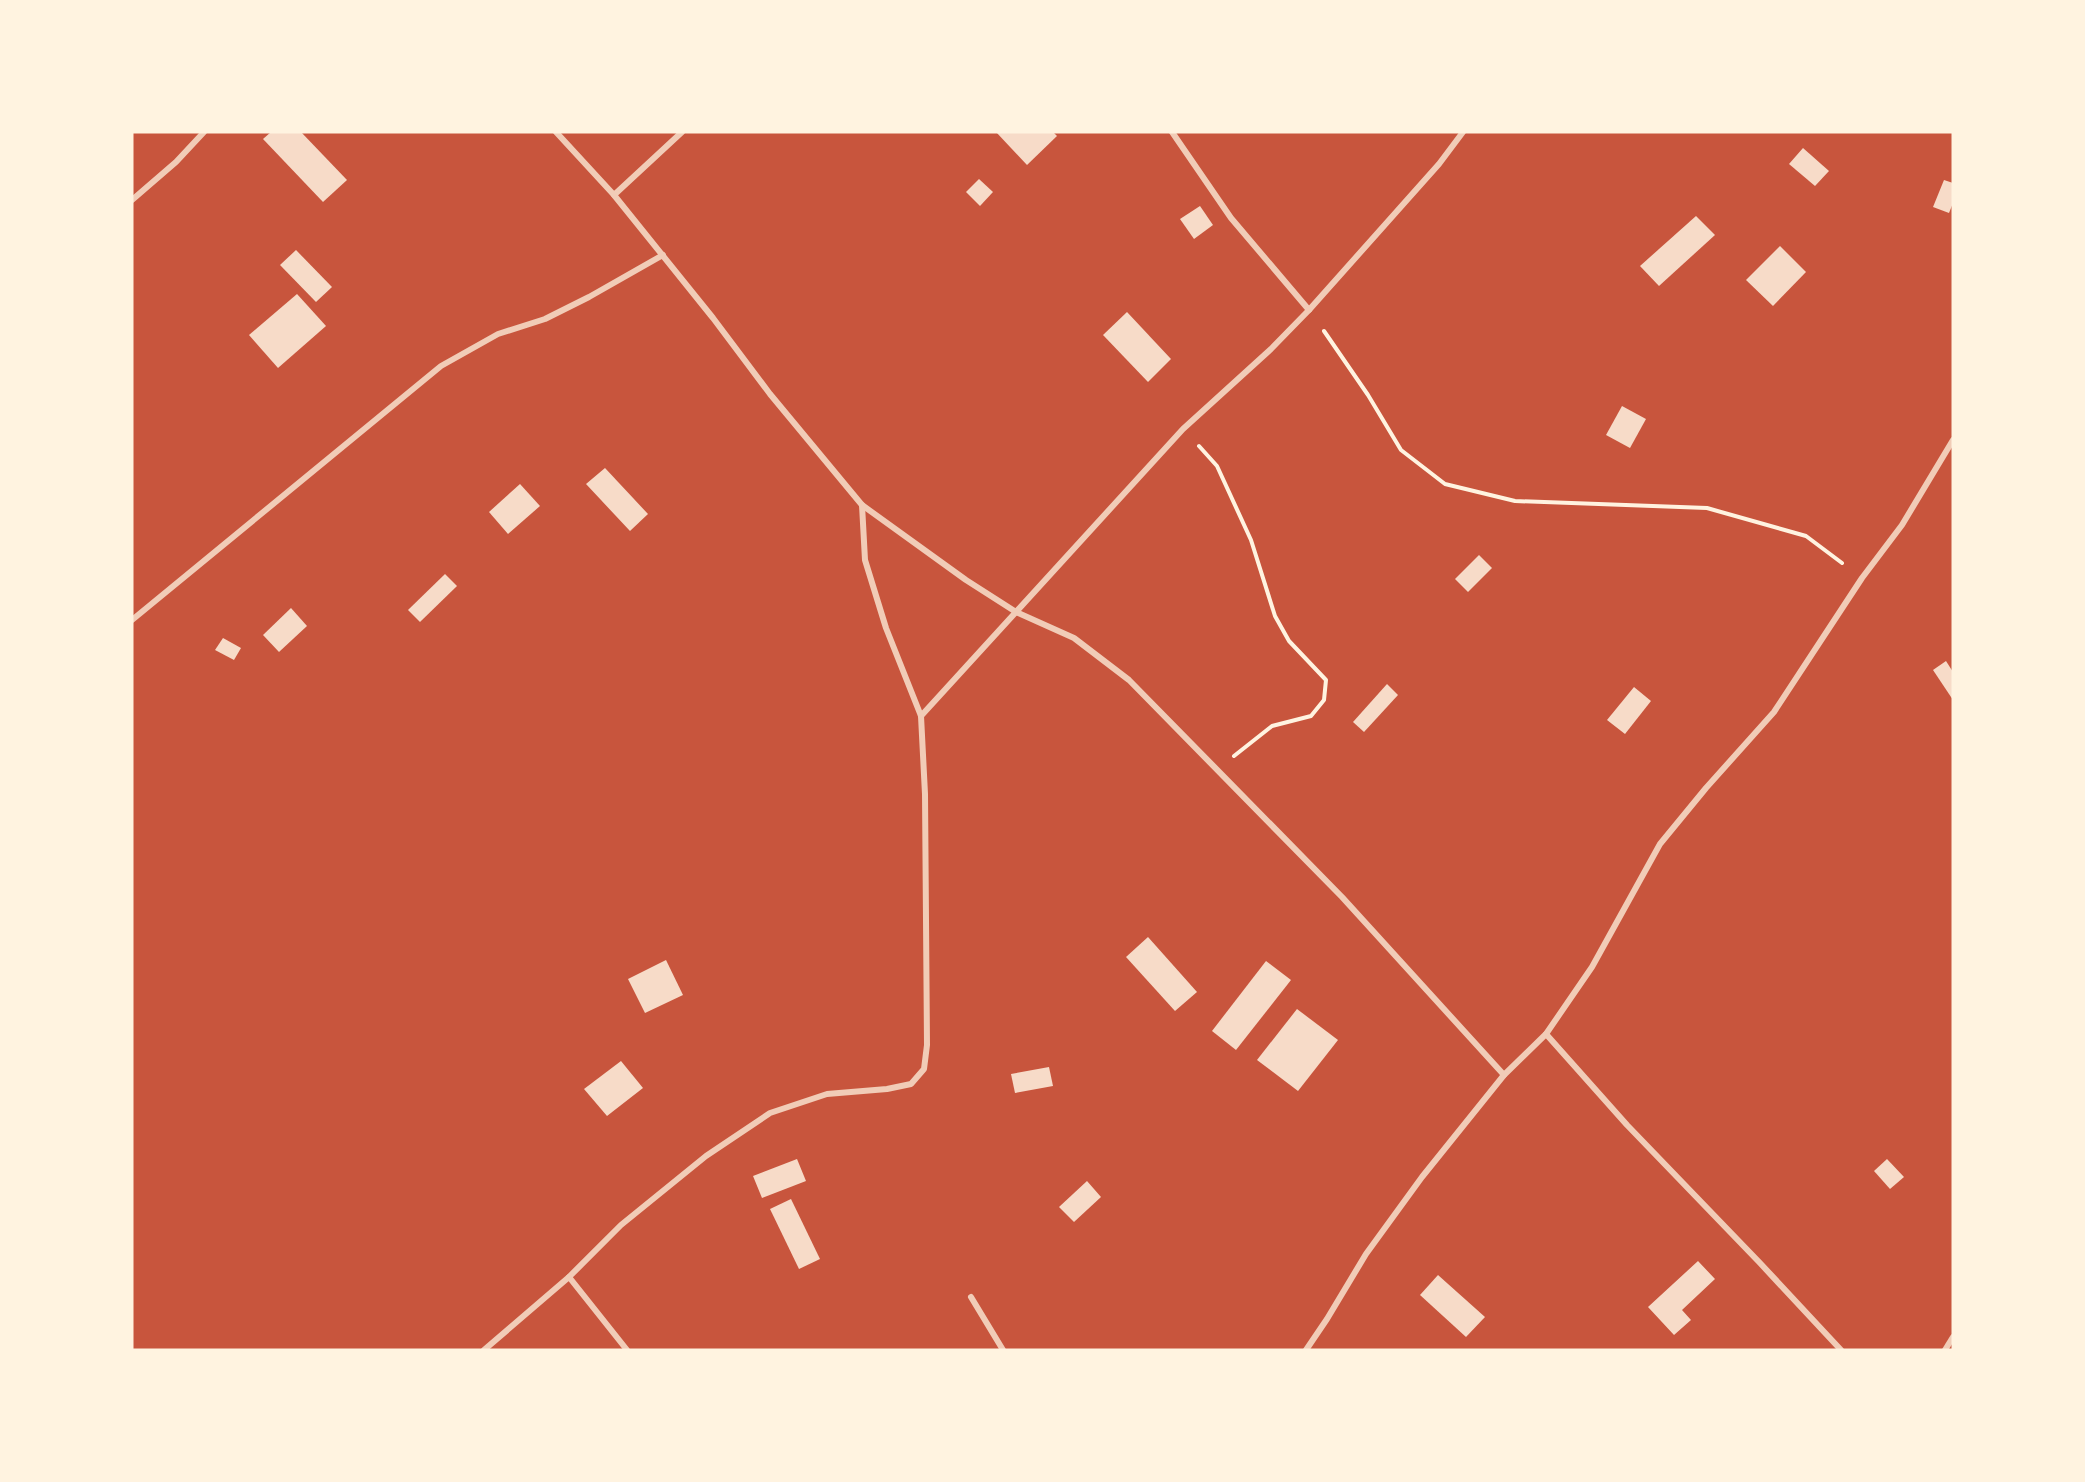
<svg xmlns="http://www.w3.org/2000/svg" width="2085" height="1482" font-family="Raleway,sans-serif">
<style>
.building{fill:#f7dbc8}
.lines{fill:none;stroke-linecap:round;stroke-linejoin:round}
.path{stroke:#fff3e0;stroke-width:4}
.minor{stroke:#f1ccb7;stroke-width:6}
</style>
<rect width="100%" height="100%" fill="#c8553d"/>
<!-- building -->
<g class="building">
<path d="M271,132H301L347,180L323,202L263,139Z"/>
<path d="M996,132H1053L1057,136L1027,165Z"/>
<path d="M1803,148L1829,171L1815,186L1789,164Z"/>
<path d="M979,179L993,192L980,206L966,192Z"/>
<path d="M1944,180L1953,183V203L1949,213L1933,207Z"/>
<path d="M1200,206L1213,225L1194,239L1180,219Z"/>
<path d="M1696,216L1715,235L1659,286L1640,266Z"/>
<path d="M1780,246L1806,272L1773,306L1746,280Z"/>
<path d="M296,250L332,287L316,302L280,265Z"/>
<path d="M297,294L326,326L278,368L249,335Z"/>
<path d="M1127,312L1171,359L1148,382L1103,335Z"/>
<path d="M1622,406L1646,419L1630,448L1606,435Z"/>
<path d="M605,468L648,514L630,531L586,484Z"/>
<path d="M520,484L540,506L508,534L489,512Z"/>
<path d="M1479,555L1492,568L1468,592L1455,579Z"/>
<path d="M445,574L457,586L420,622L408,610Z"/>
<path d="M291,608L307,626L279,652L263,635Z"/>
<path d="M223,638L241,648L234,660L215,650Z"/>
<path d="M1946,661L1953,672V700L1933,670Z"/>
<path d="M1387,684L1398,695L1364,732L1353,722Z"/>
<path d="M1634,687L1651,701L1625,734L1607,720Z"/>
<path d="M1148,937L1197,992L1175,1011L1126,957Z"/>
<path d="M666,960L683,995L645,1013L628,979Z"/>
<path d="M1266,961L1291,980L1236,1050L1212,1031Z"/>
<path d="M1297,1009L1338,1040L1298,1091L1257,1060Z"/>
<path d="M621,1061L643,1088L607,1116L584,1089Z"/>
<path d="M1049,1067L1053,1086L1015,1093L1011,1074Z"/>
<path d="M797,1159L806,1181L762,1198L753,1176Z"/>
<path d="M1887,1159L1904,1177L1890,1189L1874,1171Z"/>
<path d="M1087,1181L1101,1197L1074,1222L1059,1207Z"/>
<path d="M791,1199L820,1259L799,1269L770,1209Z"/>
<path d="M1698,1261L1715,1279L1682,1310L1691,1320L1674,1335L1648,1307Z"/>
<path d="M1438,1275L1485,1317L1466,1337L1420,1295Z"/>
</g>
<g class="lines">
<!-- path -->
<g class="path">
<path d="M1324,331L1368,395L1401,450L1445,484L1515,501L1707,508L1806,536L1842,563"/>
<path d="M1199,446L1217,466L1251,540L1275,616L1289,641L1326,680L1324,700L1311,716L1272,726L1234,756"/>
</g>
<!-- minor -->
<g class="minor">
<path d="M556,132L614,195L713,318L770,394L862,505L966,580L1016,612L1074,638L1129,680L1342,897L1504,1075"/>
<path d="M1172,132L1231,218L1309,310"/>
<path d="M614,195L682,132"/>
<path d="M132,200L176,162L204,132"/>
<path d="M132,620L441,366L498,334L545,319L589,297L663,255"/>
<path d="M921,716L1183,429L1271,349L1309,310L1439,164L1463,132"/>
<path d="M1546,1034L1627,1125L1760,1263L1841,1350"/>
<path d="M569,1277L627,1350"/>
<path d="M971,1297L1003,1350"/>
<path d="M484,1350L569,1277L621,1225L706,1156L770,1113L827,1094L887,1089L911,1084L924,1069L927,1045L925,794L921,716L886,628L865,560L862,505"/>
<path d="M1306,1350L1327,1319L1366,1254L1422,1177L1504,1075L1546,1034L1592,967L1660,844L1706,788L1774,712L1862,578L1902,525L1953,440"/>
<path d="M1945,1350L1953,1337"/>
</g>
</g>
<!-- border -->
<rect width="2085" height="1482" fill="none" stroke="#fff3e0" stroke-width="267"/>
</svg>
